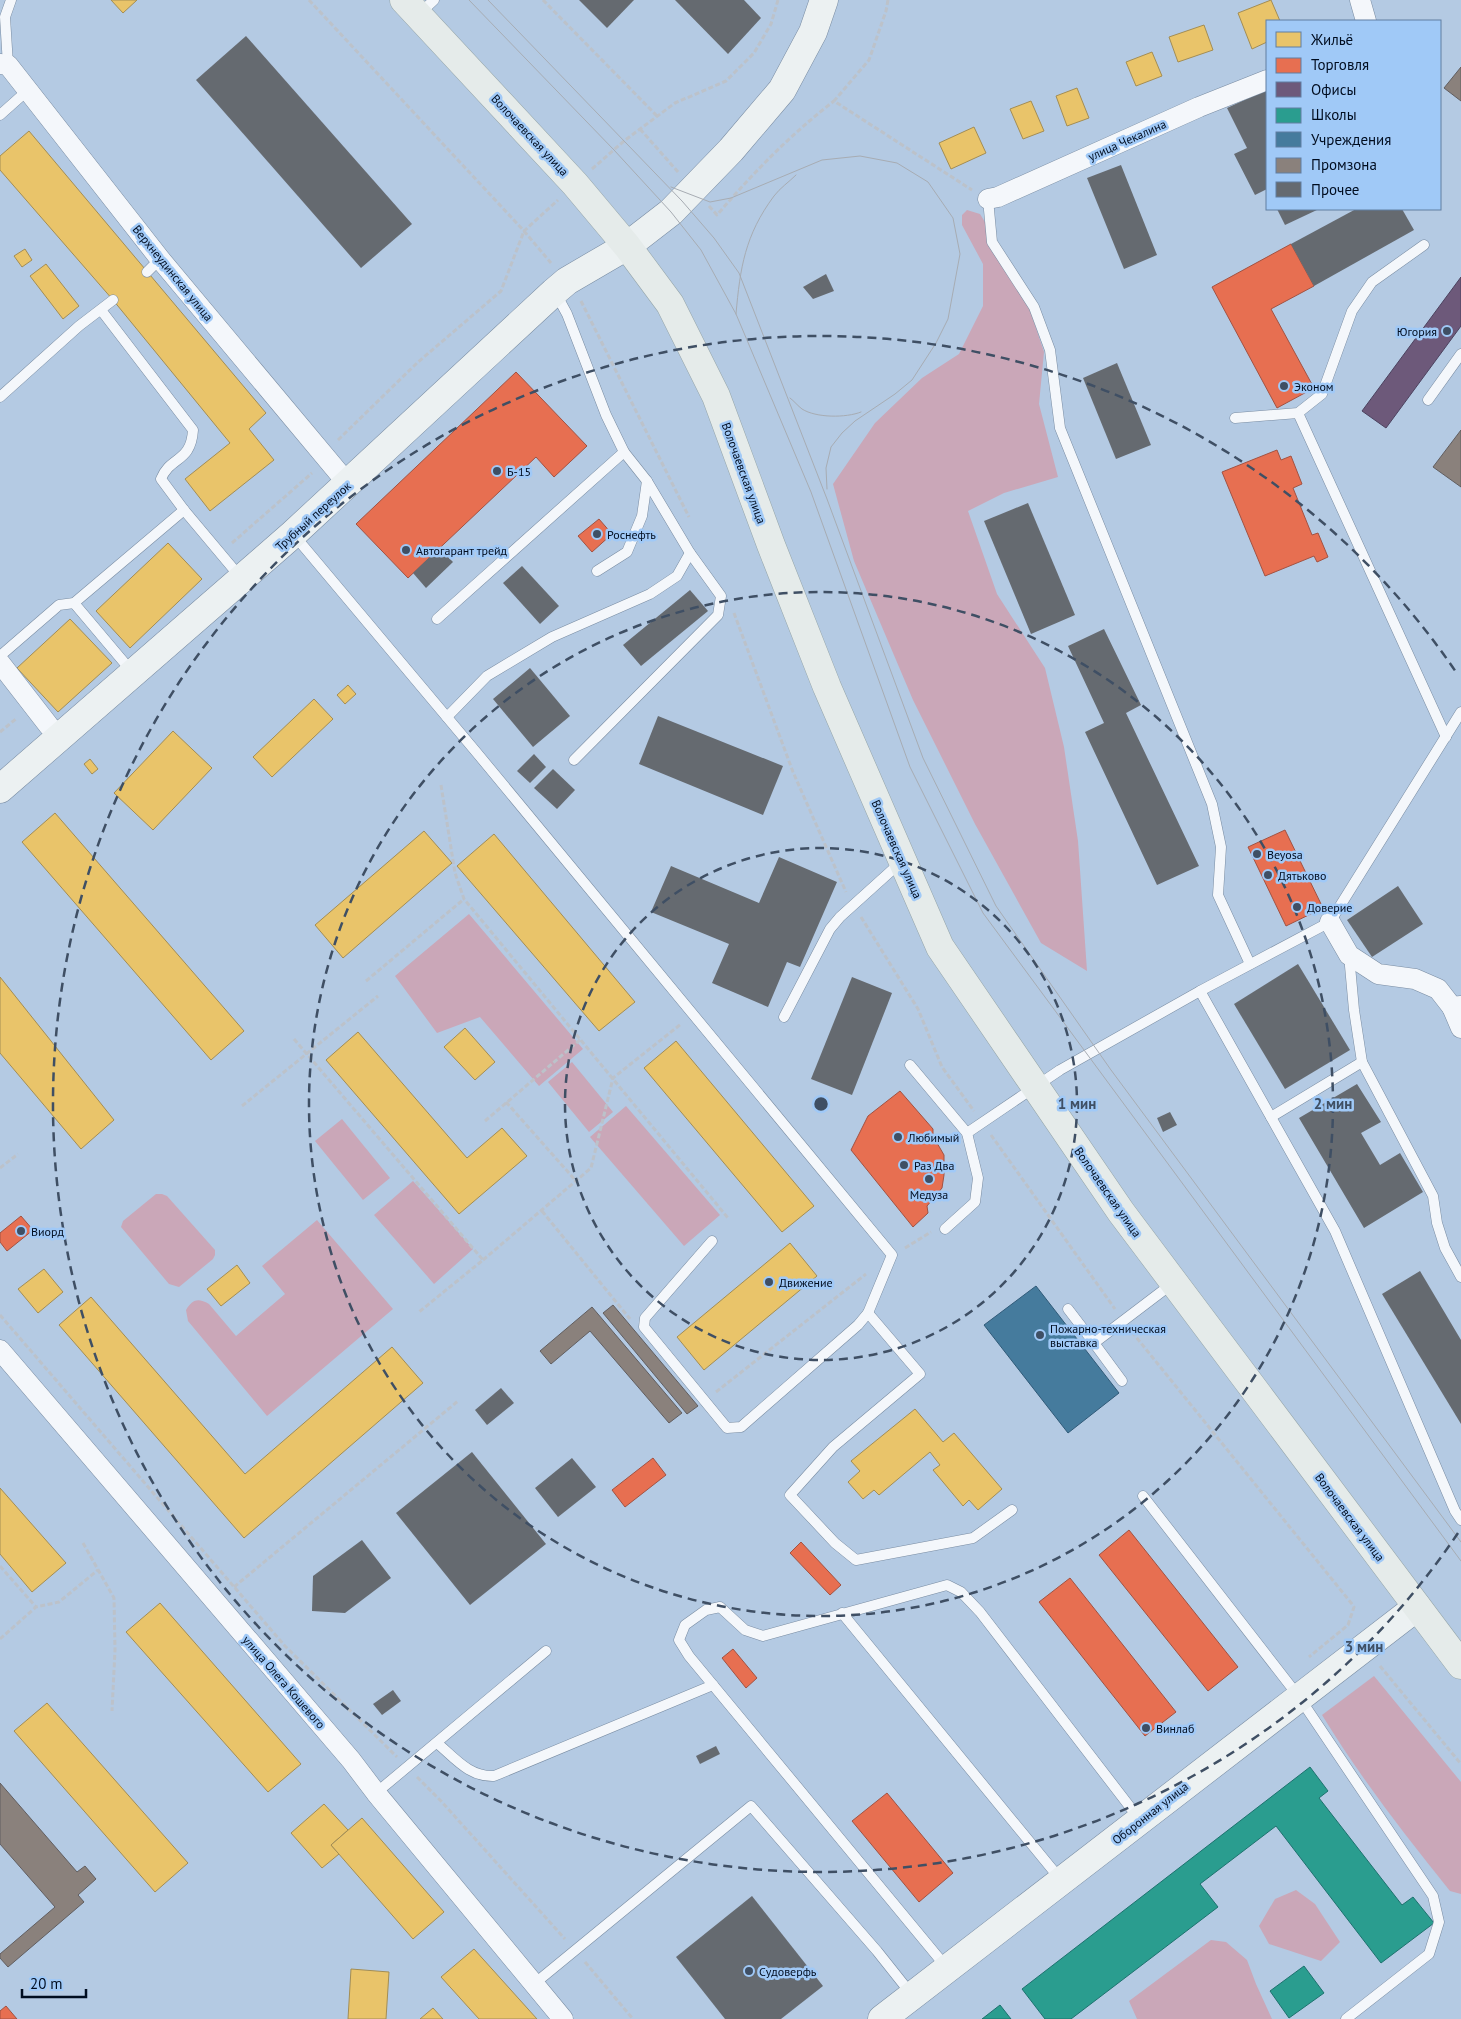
<svg xmlns="http://www.w3.org/2000/svg" width="1461" height="2019" font-family="'PT Sans',sans-serif">
<style>
.green{fill:#caa7b8}
.homes{fill:#e9c46a;stroke:#a38d54}
.shops{fill:#e76f51;stroke:#a25242}
.offices{fill:#6d597a;stroke:#4c425f}
.schools{fill:#2a9d8f;stroke:#1d726e}
.public{fill:#457b9d;stroke:#305a78}
.industry{fill:#8a817c;stroke:#615e60}
.building{fill:#656a70}
.lines{fill:none;stroke-linecap:round;stroke-linejoin:round}
.lane-casing{stroke:#798ca2;stroke-width:11}
.street-casing{stroke:#798ca2;stroke-width:21}
.secondary-casing{stroke:#798ca2;stroke-width:29}
.primary-casing{stroke:#95a5a9;stroke-width:29}
.path{stroke:#bcc2ca;stroke-width:3;stroke-dasharray:5 2.5;stroke-linecap:butt}
.lane{stroke:#f4f7fb;stroke-width:10}
.street{stroke:#f4f7fb;stroke-width:20}
.secondary{stroke:#ecf1f2;stroke-width:28}
.primary{stroke:#e5ebea;stroke-width:28}
.tram{stroke:#a7acb3;stroke-width:1}
.ring{fill:none;stroke:#3f4f64;stroke-width:2.5;stroke-dasharray:9 6}
.poi-dot{fill:#3f4f64;stroke:#a0c9f7;stroke-width:2}
.labels{text-anchor:middle;dominant-baseline:central;stroke-width:5;stroke-linejoin:round;paint-order:stroke}
.street-label{font-size:12px;fill:#000d20;stroke:#a0c9f7}
.poi-label{font-size:12px;fill:#000d20;stroke:#a0c9f7;text-anchor:start}
.centre{fill:#3f4f64;stroke:#a0c9f7;stroke-width:2.5}
.ring-label{font-size:15px;text-anchor:middle;font-weight:bold;fill:#3f4f64;stroke:#a0c9f7;stroke-width:5;stroke-linejoin:round;paint-order:stroke}
</style>
<rect width="100%" height="100%" fill="#b4cae3"/>
<!-- green -->
<g class="green">
<path d="M967,210L980,214L1019,277L1044,352L1039,404L1058,477L1004,493L968,511L997,594L1045,668L1064,747L1078,841L1087,971L1041,943L975,824L913,700L854,561L833,484L875,423L922,378L959,354L983,306V264L962,225V215Z"/>
<path d="M469,914L583,1049L539,1086L480,1017L437,1033L395,976Z"/>
<path d="M572,1062L613,1112L589,1132L548,1082Z"/>
<path d="M626,1106L720,1215L684,1246L590,1137Z"/>
<path d="M342,1119L390,1178L363,1200L315,1141Z"/>
<path d="M413,1181L473,1249L434,1284L374,1215Z"/>
<path d="M156,1194H162L167,1196L215,1250V1255L213,1259L179,1287L169,1284L121,1227L123,1221Z"/>
<path d="M317,1220L393,1309L267,1416L188,1321L186,1310C193,1299 198,1298 209,1304L236,1336L285,1294L262,1266Z"/>
<path d="M1374,1676L1461,1782V1894L1450,1891C1404,1834 1360,1777 1322,1715Z"/>
<path d="M1296,1890L1315,1904L1340,1942L1321,1961L1269,1944L1259,1926L1275,1899Z"/>
<path d="M1211,1940L1226,1942L1247,1960L1256,1984L1272,2019H1137L1129,2001Z"/>
</g>
<!-- homes -->
<g class="homes">
<path d="M111,0H137L123,13Z"/>
<path d="M1271,0L1280,21H1267V42L1252,49L1238,13Z"/>
<path d="M1204,25L1213,50L1178,62L1169,37Z"/>
<path d="M1152,52L1162,76L1136,86L1126,62Z"/>
<path d="M1077,88L1089,118L1067,126L1056,96Z"/>
<path d="M1031,101L1044,131L1023,139L1010,109Z"/>
<path d="M974,127L986,153L951,169L939,143Z"/>
<path d="M29,131L266,413L249,429L274,460L210,511L185,479L230,443L113,300L0,170V156Z"/>
<path d="M25,249L32,260L22,267L14,256Z"/>
<path d="M46,264L79,306L63,319L30,276Z"/>
<path d="M168,543L202,579L130,648L96,611Z"/>
<path d="M70,619L112,663L58,712L17,668Z"/>
<path d="M348,685L356,694L345,704L337,695Z"/>
<path d="M314,699L333,719L272,777L253,757Z"/>
<path d="M173,731L212,768L153,830L114,793Z"/>
<path d="M90,759L98,769L92,774L84,764Z"/>
<path d="M55,813L244,1031L211,1060L22,842Z"/>
<path d="M424,831L452,863L343,958L315,925Z"/>
<path d="M494,834L635,1002L599,1031L457,866Z"/>
<path d="M0,977L114,1120L81,1149L0,1053Z"/>
<path d="M465,1028L495,1062L475,1080L444,1047Z"/>
<path d="M358,1032L467,1158L502,1128L527,1156L459,1214L326,1060Z"/>
<path d="M676,1041L814,1206L782,1232L644,1068Z"/>
<path d="M790,1243L817,1276L704,1370L677,1337Z"/>
<path d="M237,1265L250,1283L221,1306L207,1289Z"/>
<path d="M44,1269L63,1292L38,1313L18,1289Z"/>
<path d="M91,1297L245,1474L392,1347L423,1383L244,1538L59,1325Z"/>
<path d="M915,1409L943,1442L954,1433L1002,1489L978,1510L969,1500L963,1506L933,1470L940,1465L930,1452L879,1495L874,1490L863,1499L848,1482L860,1471L851,1461Z"/>
<path d="M0,1488L66,1563L32,1592L0,1554Z"/>
<path d="M160,1603L301,1764L268,1792L126,1632Z"/>
<path d="M47,1703L188,1863L155,1892L14,1731Z"/>
<path d="M324,1804L348,1830L331,1845L339,1854L322,1868L291,1833Z"/>
<path d="M362,1818L444,1912L413,1939L331,1845Z"/>
<path d="M474,1949L537,2019H479L441,1977Z"/>
<path d="M351,1969L389,1972L386,2019H348Z"/>
<path d="M433,2008L443,2019H420Z"/>
</g>
<!-- shops -->
<g class="shops">
<path d="M1291,244L1314,286L1271,309L1314,388L1277,408L1212,287Z"/>
<path d="M516,372L587,446L554,477L536,457L408,578L356,524Z"/>
<path d="M1277,450L1281,460L1291,456L1302,484L1293,488L1312,535L1318,533L1328,557L1317,562L1314,556L1265,576L1222,472Z"/>
<path d="M599,519L612,534L592,552L578,536Z"/>
<path d="M1285,830L1323,908L1286,926L1248,847Z"/>
<path d="M900,1091L933,1129V1136L944,1155V1175L942,1188L927,1206L928,1213L913,1227L851,1150L868,1116Z"/>
<path d="M21,1216L33,1230L7,1251L0,1242V1233Z"/>
<path d="M653,1458L666,1475L625,1507L612,1490Z"/>
<path d="M1129,1530L1238,1667L1208,1691L1099,1555Z"/>
<path d="M801,1542L841,1585L830,1595L790,1553Z"/>
<path d="M1070,1578L1176,1712L1145,1736L1039,1602Z"/>
<path d="M733,1649L757,1678L746,1688L722,1658Z"/>
<path d="M887,1793L953,1873L919,1902L852,1821Z"/>
<path d="M6,2006L17,2019H0V2011Z"/>
</g>
<!-- offices -->
<path class="offices" d="M1461,277V326L1386,428L1362,411Z"/>
<!-- schools -->
<g class="schools">
<path d="M1310,1767L1328,1791L1319,1798L1402,1905L1413,1897L1434,1923L1381,1963L1276,1826L1200,1884L1218,1907L1071,2019H1045L1022,1989Z"/>
<path d="M1304,1966L1324,1993L1289,2018L1270,1991Z"/>
<path d="M1000,2005L1011,2019H982Z"/>
</g>
<!-- public -->
<path class="public" d="M1036,1286L1119,1393L1068,1433L984,1325Z"/>
<!-- industry -->
<g class="industry">
<path d="M1461,67V101L1444,88Z"/>
<path d="M1461,430V487L1433,467Z"/>
<path d="M613,1305L698,1406L687,1414L603,1313Z"/>
<path d="M592,1307L682,1413L669,1423L590,1331L551,1364L540,1351Z"/>
<path d="M0,1783L77,1872L85,1866L96,1879L78,1895L84,1902L8,1967L0,1958V1954L55,1907L0,1844Z"/>
</g>
<!-- building -->
<g class="building">
<path d="M579,0H634L607,28Z"/>
<path d="M675,0H744L761,18L728,54Z"/>
<path d="M246,36L412,224L361,268L196,80Z"/>
<path d="M1266,90L1267,189L1255,195L1234,154L1247,148L1227,108Z"/>
<path d="M1121,165L1157,255L1124,269L1087,178Z"/>
<path d="M1277,209H1319L1285,225Z"/>
<path d="M1356,209H1402L1414,230L1314,286L1291,244Z"/>
<path d="M826,274L834,291L813,299L803,287Z"/>
<path d="M1117,363L1151,445L1116,459L1083,378Z"/>
<path d="M1028,503L1075,615L1031,634L984,521Z"/>
<path d="M439,548L453,562L426,588L413,573Z"/>
<path d="M522,566L559,606L540,624L503,583Z"/>
<path d="M690,590L708,611L641,666L623,645Z"/>
<path d="M1104,629L1141,705L1126,713L1199,866L1157,885L1085,732L1104,723L1068,646Z"/>
<path d="M530,668L570,716L533,747L493,699Z"/>
<path d="M658,716L783,766L763,815L639,764Z"/>
<path d="M534,754L546,767L530,783L517,771Z"/>
<path d="M553,769L575,790L557,809L534,788Z"/>
<path d="M779,857L837,882L800,967L787,962L768,1007L712,983L729,944L651,912L671,866L759,903Z"/>
<path d="M1398,886L1423,924L1372,957L1347,920Z"/>
<path d="M1298,964L1350,1050L1285,1089L1234,1004Z"/>
<path d="M852,977L892,993L852,1095L811,1079Z"/>
<path d="M1357,1084L1381,1122L1361,1133L1380,1165L1400,1153L1423,1192L1364,1228L1299,1118Z"/>
<path d="M1170,1112L1177,1125L1163,1132L1157,1118Z"/>
<path d="M1420,1271L1461,1340V1424L1382,1294Z"/>
<path d="M501,1388L514,1403L487,1425L475,1410Z"/>
<path d="M472,1452L546,1544L470,1605L396,1513Z"/>
<path d="M572,1458L596,1487L558,1517L535,1488Z"/>
<path d="M362,1540L391,1578L345,1613L312,1611L313,1576Z"/>
<path d="M393,1690L401,1701L382,1715L373,1704Z"/>
<path d="M716,1746L720,1754L700,1764L696,1756Z"/>
<path d="M752,1896L823,1986L781,2019H725L676,1957Z"/>
</g>
<g class="lines">
<!-- lane casing -->
<g class="lane-casing">
<g id="lane">
<path d="M418,15L434,0"/>
<path d="M8,65L5,17L11,0"/>
<path d="M0,115L28,90"/>
<path d="M988,199L992,242L1034,307L1050,350L1060,428L1212,804L1221,847L1218,895L1250,964"/>
<path d="M147,272L160,259"/>
<path d="M555,292L567,314L606,415L624,452L647,481L690,553L721,596L718,615L574,760"/>
<path d="M101,310L193,430C191,463 170,456 161,479L184,510L241,578"/>
<path d="M0,397L79,326L113,300"/>
<path d="M1428,400L1461,354"/>
<path d="M1298,413L1446,737"/>
<path d="M1235,418L1298,413L1322,394L1352,311L1372,282L1424,245"/>
<path d="M294,535L477,753L892,1255L868,1313L858,1325L741,1427L727,1428L644,1327L645,1318L712,1241"/>
<path d="M597,571L627,552L642,516L647,481"/>
<path d="M74,603L133,673"/>
<path d="M437,619L624,452"/>
<path d="M0,656L59,605L74,603L184,510"/>
<path d="M447,717L487,676L552,637L650,594L677,576L690,553"/>
<path d="M1349,955L1354,1010L1362,1062L1433,1196L1437,1223L1445,1248L1461,1277"/>
<path d="M1200,991L1335,1231L1455,1511L1461,1520"/>
<path d="M784,1017L830,929L840,917L901,862"/>
<path d="M910,1065L967,1133L978,1178L975,1202L945,1229"/>
<path d="M1271,1117L1362,1062"/>
<path d="M967,1133L1060,1070L1200,991L1330,922L1461,712"/>
<path d="M1068,1309L1094,1343"/>
<path d="M868,1313L920,1374L833,1447L790,1495L835,1543L856,1560L973,1538L1012,1510"/>
<path d="M1122,1381L1094,1343L1173,1283"/>
<path d="M1143,1496L1299,1697L1433,1896L1439,1922L1429,1954L1346,2019"/>
<path d="M842,1613L1061,1880"/>
<path d="M437,1743C455,1758 469,1777 494,1776L713,1685"/>
<path d="M376,1793L546,1651"/>
<path d="M947,1968L689,1656L679,1640L685,1625L706,1610L720,1607L745,1630L763,1636L947,1585L961,1592L980,1612L1140,1820"/>
<path d="M534,1984L751,1806L877,1951L912,1995"/>
</g>
</g>
<!-- street casing -->
<g class="street-casing">
<g id="street">
<path d="M1360,0L1366,21"/>
<path d="M0,64L8,65L160,259L348,484"/>
<path d="M988,199L998,197L1199,107L1267,80"/>
<path d="M0,663L49,726L60,737"/>
<path d="M1330,922L1349,955L1378,974L1415,979L1438,989L1452,1007L1461,1006"/>
<path d="M1452,1007L1461,1028"/>
<path d="M0,1350L351,1760L376,1793L563,2019"/>
</g>
</g>
<!-- secondary casing -->
<g class="secondary-casing">
<g id="secondary">
<path d="M0,789L293,534L554,292L567,281L627,246L671,212L731,150L782,90L813,32L824,0"/>
<path d="M882,2019L1417,1607"/>
</g>
</g>
<!-- primary casing -->
<g class="primary-casing">
<path id="primary" d="M404,0L575,184L627,246L670,304L716,396L771,545L827,687L940,947L1121,1212L1461,1665"/>
</g>
<!-- path -->
<g class="path">
<path d="M309,0L524,231L558,200"/>
<path d="M543,0L657,116"/>
<path d="M888,0L886,11L869,60L834,101L972,190"/>
<path d="M640,129L678,172"/>
<path d="M592,169L624,141L675,103L726,81L754,53L771,24L778,0"/>
<path d="M709,206L717,215C753,173 790,135 834,101"/>
<path d="M581,301L689,517"/>
<path d="M338,440L417,363L501,291L524,231L551,263"/>
<path d="M232,543L312,473"/>
<path d="M734,613L793,772L846,892"/>
<path d="M0,732L17,718"/>
<path d="M441,785L455,873L464,899L728,1218"/>
<path d="M861,917L918,1009L942,1067L974,1111"/>
<path d="M366,981L464,899"/>
<path d="M294,1039L483,1260L419,1312"/>
<path d="M506,1102L576,1181"/>
<path d="M242,1106L378,996"/>
<path d="M485,1121L581,1039"/>
<path d="M991,1135L1115,1309"/>
<path d="M0,1168L18,1154"/>
<path d="M542,1211L630,1319"/>
<path d="M905,1248L931,1232"/>
<path d="M483,1260L591,1168L613,1078L681,1024"/>
<path d="M0,1315L285,1646L397,1757"/>
<path d="M1132,1332L1352,1604L1354,1607L1348,1625L1309,1657"/>
<path d="M716,1392L866,1274"/>
<path d="M83,1543L114,1598L115,1650L112,1711"/>
<path d="M0,1566L36,1607"/>
<path d="M234,1587L458,1401"/>
<path d="M0,1639L36,1607L59,1602L98,1570"/>
<path d="M1380,1666L1461,1764"/>
<path d="M417,1777L441,1801L565,1939"/>
<path d="M585,1962L633,2019"/>
</g>
<!-- lane -->
<use href="#lane" class="lane"/>
<!-- street -->
<use href="#street" class="street"/>
<!-- secondary -->
<use href="#secondary" class="secondary"/>
<!-- primary -->
<use href="#primary" class="primary"/>
<!-- tram -->
<g class="tram">
<path d="M469,0L614,150L671,212L701,250L736,314L811,492L910,767L983,913L1461,1561"/>
<path d="M488,0L682,201L714,238L739,273L827,499L923,758L996,906L1111,1070L1461,1542"/>
<path d="M671,187L710,202L731,198L822,160L860,156L897,163L928,182L953,218L960,254L948,319L936,343L912,380L895,394L855,421L842,433L831,447L826,468L827,489"/>
<path d="M736,314C740,268 745,235 774,196C780,188 789,182 796,175"/>
<path d="M790,398C794,401 798,406 802,409C816,418 846,418 861,412"/>
</g>
</g>
<!-- distance rings -->
<g class="ring">
<circle cx="821" cy="1104" r="256"/>
<circle cx="821" cy="1104" r="512"/>
<path d="M1458 1533A768 768 0 1 1 1458 675"/>
</g>
<!-- markers -->
<g class="poi-dot">
<circle cx="1447" cy="331" r="5"/>
<circle cx="1284" cy="386" r="5"/>
<circle cx="497" cy="471" r="5"/>
<circle cx="597" cy="534" r="5"/>
<circle cx="406" cy="550" r="5"/>
<circle cx="1257" cy="854" r="5"/>
<circle cx="1268" cy="875" r="5"/>
<circle cx="1297" cy="907" r="5"/>
<circle cx="898" cy="1137" r="5"/>
<circle cx="904" cy="1165" r="5"/>
<circle cx="929" cy="1179" r="5"/>
<circle cx="21" cy="1231" r="5"/>
<circle cx="769" cy="1282" r="5"/>
<circle cx="1040" cy="1335" r="5"/>
<circle cx="1146" cy="1728" r="5"/>
<circle cx="749" cy="1971" r="5"/>
</g>
<g class="labels">
<!-- street labels -->
<g class="street-label">
<text transform="translate(530 135) rotate(47)">Волочаевская улица</text>
<text transform="translate(1127 140) rotate(-24)">улица Чекалина</text>
<text transform="translate(173 273) rotate(51)">Верхнеудинская улица</text>
<text transform="translate(744 473) rotate(70)">Волочаевская улица</text>
<text transform="translate(313 516) rotate(-42)">Трубный переулок</text>
<text transform="translate(897 849) rotate(66)">Волочаевская улица</text>
<text transform="translate(1108 1192) rotate(55)">Волочаевская улица</text>
<text transform="translate(1350 1517) rotate(53)">Волочаевская улица</text>
<text transform="translate(284 1682) rotate(49)">улица Олега Кошевого</text>
<text transform="translate(1150 1813) rotate(-38)">Оборонная улица</text>
</g>
<!-- poi labels -->
<g class="poi-label">
<text x="1437" y="331" text-anchor="end">Югория</text>
<text x="1294" y="386">Эконом</text>
<text x="507" y="471">Б-15</text>
<text x="607" y="534">Роснефть</text>
<text x="416" y="550">Автогарант трейд</text>
<text x="1267" y="854">Beyosa</text>
<text x="1278" y="875">Дятьково</text>
<text x="1307" y="907">Доверие</text>
<text x="908" y="1137">Любимый</text>
<text x="914" y="1165">Раз Два</text>
<text x="929" y="1194" text-anchor="middle">Медуза</text>
<text x="31" y="1231">Виорд</text>
<text x="779" y="1282">Движение</text>
<text x="1050" y="1328">Пожарно-техническая<tspan x="1050" dy="14">выставка</tspan></text>
<text x="1156" y="1728">Винлаб</text>
<text x="759" y="1971">Судоверфь</text>
</g>
</g>
<circle cx="821" cy="1104" r="8" class="centre"/>
<g class="ring-label">
<text x="1077" y="1109">1 мин</text>
<text x="1333" y="1109">2 мин</text>
<text x="1364" y="1652">3 мин</text>
</g>
<!-- legend -->
<rect x="1266" y="20" width="175" height="190" fill="#a0c9f7" stroke="#607ea1"/>
<rect x="1276" y="32" width="25" height="15" fill="#e9c46a" stroke="#607ea1"/>
<text x="1311" y="45" font-size="15" fill="#000d20">Жильё</text>
<rect x="1276" y="58" width="25" height="15" fill="#e76f51" stroke="#607ea1"/>
<text x="1311" y="70" font-size="15" fill="#000d20">Торговля</text>
<rect x="1276" y="82" width="25" height="15" fill="#6d597a" stroke="#607ea1"/>
<text x="1311" y="95" font-size="15" fill="#000d20">Офисы</text>
<rect x="1276" y="108" width="25" height="15" fill="#2a9d8f" stroke="#607ea1"/>
<text x="1311" y="120" font-size="15" fill="#000d20">Школы</text>
<rect x="1276" y="132" width="25" height="15" fill="#457b9d" stroke="#607ea1"/>
<text x="1311" y="145" font-size="15" fill="#000d20">Учреждения</text>
<rect x="1276" y="158" width="25" height="15" fill="#8a817c" stroke="#607ea1"/>
<text x="1311" y="170" font-size="15" fill="#000d20">Промзона</text>
<rect x="1276" y="182" width="25" height="15" fill="#656a70" stroke="#607ea1"/>
<text x="1311" y="195" font-size="15" fill="#000d20">Прочее</text>
<!-- scale -->
<path d="M22 1989v8h64v-8" fill="none" stroke="#000d20" stroke-width="2.5"/>
<text x="30" y="1989" font-size="15" fill="#000d20" stroke="#a0c9f7" stroke-width="4" paint-order="stroke">20 m</text>
</svg>
